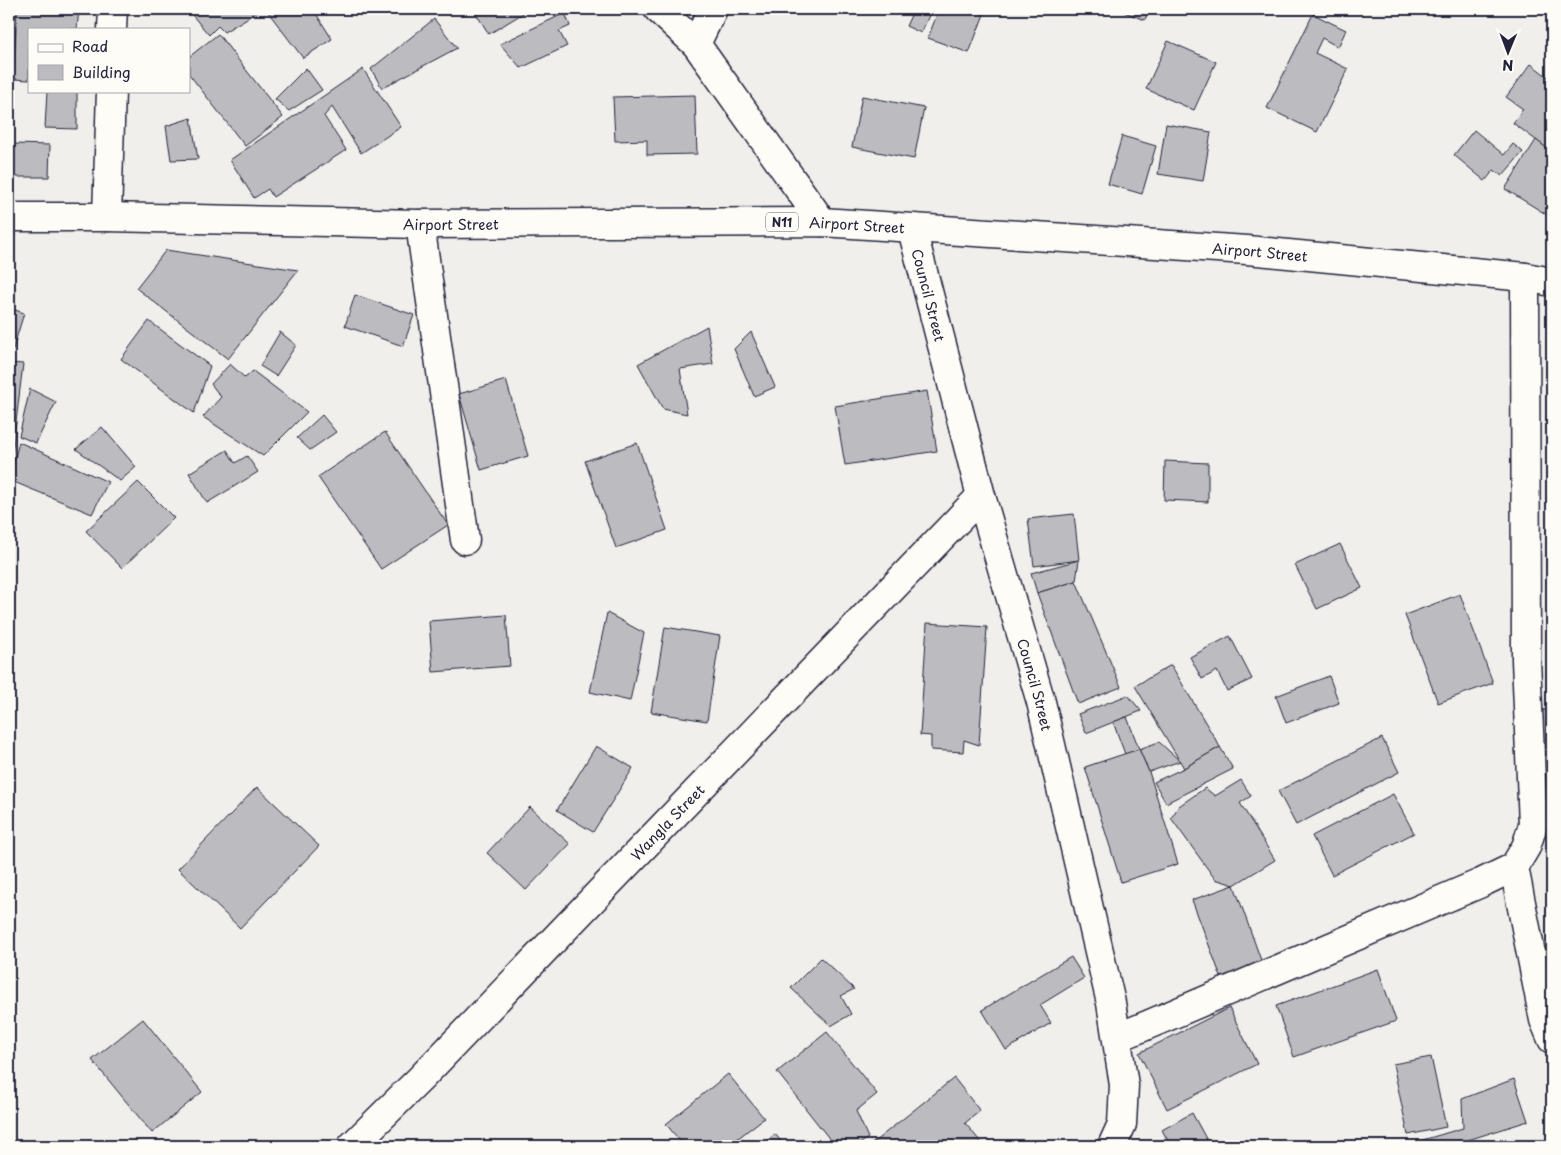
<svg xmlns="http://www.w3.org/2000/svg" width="1561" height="1155" font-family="'Playpen Sans',sans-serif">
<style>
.building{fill:#bcbcc0;stroke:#22223b}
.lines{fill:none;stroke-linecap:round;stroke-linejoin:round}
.minor-casing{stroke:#22223b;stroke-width:31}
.highway-casing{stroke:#22223b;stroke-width:31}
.minor{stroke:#fdfcf7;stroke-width:28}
.highway{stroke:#fdfcf7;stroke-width:28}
.labels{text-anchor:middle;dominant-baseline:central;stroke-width:4.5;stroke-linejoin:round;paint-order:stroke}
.shield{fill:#fdfcf7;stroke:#646373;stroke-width:1}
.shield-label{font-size:12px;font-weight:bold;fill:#22223b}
.street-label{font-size:14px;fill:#22223b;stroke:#fdfcf7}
</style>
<rect width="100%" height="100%" fill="#f0efec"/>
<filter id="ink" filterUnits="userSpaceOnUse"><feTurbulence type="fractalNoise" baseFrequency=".02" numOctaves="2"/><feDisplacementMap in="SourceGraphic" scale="10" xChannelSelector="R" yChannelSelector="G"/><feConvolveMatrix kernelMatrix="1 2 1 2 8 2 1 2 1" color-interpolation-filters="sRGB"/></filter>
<g filter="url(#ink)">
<!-- building -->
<g class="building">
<path d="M17,9H79L77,29H29V80L13,79Z"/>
<path d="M187,9H262L224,32L218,26L209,35Z"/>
<path d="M273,9H313L332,39L303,58L268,12Z"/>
<path d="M473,9H530L489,34Z"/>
<path d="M914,9H932L921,33L906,26Z"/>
<path d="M939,9H986L969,53L928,38Z"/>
<path d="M1116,9H1149L1145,20Z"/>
<path d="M565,13L570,26L559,31L567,46L521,68L500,44Z"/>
<path d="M1313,14L1346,30L1338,47L1322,38L1315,53L1348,69L1317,132L1267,108Z"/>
<path d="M434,19L457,48L382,88L371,69Z"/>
<path d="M218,34L283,117L245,146L189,74V57Z"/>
<path d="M1168,41L1216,62L1194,110L1146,89Z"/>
<path d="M1531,64L1552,80V152L1513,123L1523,109L1506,97Z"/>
<path d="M306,68L322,90L289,111L275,99Z"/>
<path d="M363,69L401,127L361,153L332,107L324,116L346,150L273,197L268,189L254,198L230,160Z"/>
<path d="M47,91H77V129L45,128Z"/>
<path d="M695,95L697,154L647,155V140L615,141L613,97Z"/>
<path d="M862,96L924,108L914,159L852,147Z"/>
<path d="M191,118L198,159L171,160L166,126Z"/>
<path d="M1166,124L1211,132L1203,181L1158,174Z"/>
<path d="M1474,130L1504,155L1513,144L1523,152L1502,176L1494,170L1485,181L1454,155Z"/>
<path d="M1122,136L1156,146L1142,194L1108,184Z"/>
<path d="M1536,140L1552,152V211L1549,216L1505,189Z"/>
<path d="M13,144L50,145L49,177H13Z"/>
<path d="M166,250L298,270L228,359L136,288Z"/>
<path d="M355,295L414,315L403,346L345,326Z"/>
<path d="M9,308L24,313L10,359H9Z"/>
<path d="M149,321L210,366L194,413L121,359Z"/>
<path d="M707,326L713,364L680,369L687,414L663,409L638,364Z"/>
<path d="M280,332L296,345L276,376L260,366Z"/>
<path d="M751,332L775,387L754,396L734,349Z"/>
<path d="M9,363L23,364L9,480Z"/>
<path d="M230,364L245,378L253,371L307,412L263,456L203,417L221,397L211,384Z"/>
<path d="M506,380L528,456L481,470L459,394Z"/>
<path d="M30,389L56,402L36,443L19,436Z"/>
<path d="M927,391L937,451L845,465L835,406Z"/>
<path d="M322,415L336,432L310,450L297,438Z"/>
<path d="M102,427L136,467L120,481L76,449Z"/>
<path d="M385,432L448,525L381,569L318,477Z"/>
<path d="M19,442L108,482L92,514L9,480Z"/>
<path d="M637,443L667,530L616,548L585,461Z"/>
<path d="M227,450L235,463L247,456L258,472L207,503L189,473Z"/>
<path d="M1165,461L1208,463V502L1164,500Z"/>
<path d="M138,482L174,518L122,568L86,531Z"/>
<path d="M1074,514L1079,560L1034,566L1028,519Z"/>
<path d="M1340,544L1362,588L1317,609L1295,565Z"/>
<path d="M1079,560L1076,581L1037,593L1031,573Z"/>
<path d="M1076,581L1121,687L1078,704L1037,593Z"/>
<path d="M1460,594L1493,683L1438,703L1405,615Z"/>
<path d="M607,613L644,633L630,701L590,692Z"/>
<path d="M506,615L510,666L433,672L429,621Z"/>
<path d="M927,623L987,627L979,745L964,740L963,752L931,750V736L920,735Z"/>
<path d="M665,627L720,636L707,721L651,712Z"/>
<path d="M1230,636L1252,679L1227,691L1217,671L1202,679L1190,657Z"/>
<path d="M1171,665L1220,747L1184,768L1135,686Z"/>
<path d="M1329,676L1339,703L1286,723L1276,696Z"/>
<path d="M1128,695L1141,711L1086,733L1078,714Z"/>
<path d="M1552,709V791H1543L1541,710Z"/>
<path d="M1127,717L1139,749L1125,754L1113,722Z"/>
<path d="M1382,738L1399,772L1296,825L1278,791Z"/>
<path d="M1159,742L1180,761L1149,772L1139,749Z"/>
<path d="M596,746L633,768L593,832L557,810Z"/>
<path d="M1220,747L1233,769L1166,803L1154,782L1184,768Z"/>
<path d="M1139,749L1149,772L1178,864L1121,882L1085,767Z"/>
<path d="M1241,780L1251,796L1240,803L1275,860L1234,885L1215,879L1171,818L1179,806L1205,788L1215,796Z"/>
<path d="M257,787L319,846L240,928L178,869Z"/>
<path d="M1393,794L1414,833L1332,875L1312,836Z"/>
<path d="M530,807L570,844L526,890L487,853Z"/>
<path d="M1234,885L1262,963L1221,977L1192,900Z"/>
<path d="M1071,957L1084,978L1040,1005L1051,1023L1006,1050L982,1010Z"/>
<path d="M821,958L854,989L841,996L851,1014L831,1026L791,988Z"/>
<path d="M1378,969L1396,1021L1294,1057L1276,1006Z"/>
<path d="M1229,1008L1257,1064L1167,1109L1139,1053Z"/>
<path d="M143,1019L202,1092L152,1133L92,1060Z"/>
<path d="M827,1032L877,1094L856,1111L868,1138L857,1146H835L777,1072Z"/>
<path d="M1431,1057L1446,1127L1408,1135L1393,1064Z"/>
<path d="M728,1074L764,1118L728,1146H684L666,1124Z"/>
<path d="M954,1078L980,1111L965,1123L984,1146H869Z"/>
<path d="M1514,1079L1528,1121L1449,1146H1420L1416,1142L1463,1128L1462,1099Z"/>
<path d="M1192,1113L1210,1146H1171L1162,1130Z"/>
<path d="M775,1134L785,1146H761Z"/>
</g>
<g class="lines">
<!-- minor casing -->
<g class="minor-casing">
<g id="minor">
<path d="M658,9L696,44L822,222"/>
<path d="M112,29L113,9"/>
<path d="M696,44L713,9"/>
<path d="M107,217L111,91"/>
<path d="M420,224L465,540"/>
<path id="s1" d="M912,229L981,496L1041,702L1111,1003L1124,1085L1122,1124L1112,1146"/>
<path d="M1514,867L1544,1020L1552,1039"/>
<path d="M1117,1038L1481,883L1514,867L1526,847L1533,825L1526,660L1525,277"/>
<path id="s2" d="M352,1146L421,1078L981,496"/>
</g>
</g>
<!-- highway casing -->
<g class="highway-casing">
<g id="highway">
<path id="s3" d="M9,217H107L420,224L822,222L1247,250L1525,277L1552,282"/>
</g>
</g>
<!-- minor -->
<use href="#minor" class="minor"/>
<!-- highway -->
<use href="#highway" class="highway"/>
</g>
</g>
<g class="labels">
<!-- shield labels -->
<rect class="shield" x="766" y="212.5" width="32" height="19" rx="4"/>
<g class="shield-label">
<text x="782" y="222">N11</text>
</g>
<!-- street labels -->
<g class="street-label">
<text stroke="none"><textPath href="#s3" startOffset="442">Airport Street</textPath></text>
<text stroke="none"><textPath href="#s3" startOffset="848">Airport Street</textPath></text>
<text stroke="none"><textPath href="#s3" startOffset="1252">Airport Street</textPath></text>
<text stroke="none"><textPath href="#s1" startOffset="68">Council Street</textPath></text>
<text stroke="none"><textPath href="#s1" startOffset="472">Council Street</textPath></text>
<text stroke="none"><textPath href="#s2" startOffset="452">Wangla Street</textPath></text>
</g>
</g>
<!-- margin -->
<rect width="1561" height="1155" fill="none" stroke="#fdfcf7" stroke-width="30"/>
<rect x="15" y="15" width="1531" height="1125" fill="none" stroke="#22223b" stroke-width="2" filter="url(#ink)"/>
<!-- legend -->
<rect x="28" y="28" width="162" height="65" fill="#fdfcf7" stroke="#a5a5ac"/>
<rect x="38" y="44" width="25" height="8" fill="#fdfcf7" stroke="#a5a5ac"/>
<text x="72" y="52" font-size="15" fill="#22223b">Road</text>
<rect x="38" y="65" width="25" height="15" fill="#bcbcc0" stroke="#a5a5ac"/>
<text x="72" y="78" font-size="15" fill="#22223b">Building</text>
<!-- north arrow -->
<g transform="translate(1508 52) rotate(181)" stroke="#fdfcf7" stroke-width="4" paint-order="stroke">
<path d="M0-4L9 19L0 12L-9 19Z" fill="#22223b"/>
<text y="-8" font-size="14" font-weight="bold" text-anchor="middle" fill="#22223b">N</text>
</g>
</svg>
